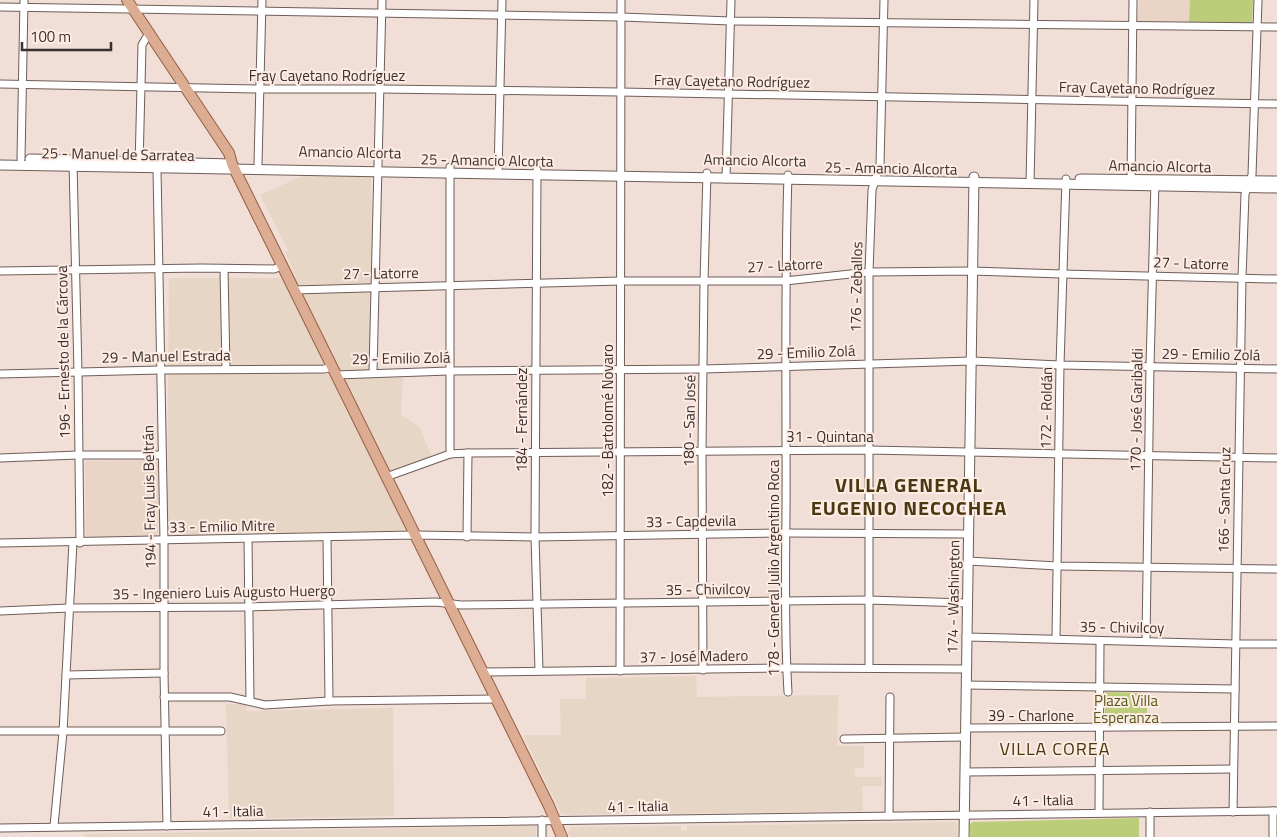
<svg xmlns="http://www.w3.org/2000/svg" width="1277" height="837" font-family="'Titillium Web',sans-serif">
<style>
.industrial{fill:#e7d5c5}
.education{fill:#e9d4c6}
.green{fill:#bccd7a}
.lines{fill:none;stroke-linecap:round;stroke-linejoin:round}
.minor-casing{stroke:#6e5e58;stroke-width:9}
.tertiary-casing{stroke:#6e5e58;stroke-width:11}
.secondary-casing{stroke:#6e5e58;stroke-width:11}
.primary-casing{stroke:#945e41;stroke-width:12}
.minor{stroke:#fff;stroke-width:7}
.tertiary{stroke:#fff;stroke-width:9}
.secondary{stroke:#fff;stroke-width:9}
.primary{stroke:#ddad93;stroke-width:10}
.labels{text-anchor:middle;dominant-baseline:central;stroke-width:4;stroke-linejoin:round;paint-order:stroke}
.street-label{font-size:15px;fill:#38312e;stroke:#feebe4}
.park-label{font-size:15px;fill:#505a17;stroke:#feebe4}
.quarter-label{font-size:18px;letter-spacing:1px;fill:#493810;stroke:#feebe4}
.district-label{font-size:20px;font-weight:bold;letter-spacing:1px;fill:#493810;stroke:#feebe4}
</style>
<rect width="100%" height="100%" fill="#f0ded7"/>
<!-- industrial -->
<g class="industrial">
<path d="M302,176L371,177L372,378H403L401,414L420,428L433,460L383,479L407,527L402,533L167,538L169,278H297L285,252L288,250L260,195L298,178L302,177Z"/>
<path d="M696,676L697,697L838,695L837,746H864V768H855V777H882V786H862L863,811L644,814L641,811H629L625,814L564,815L561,813L523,735H561L560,699H586V678Z"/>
<path d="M226,704H246V711L393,708L394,816L229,819Z"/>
<path d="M955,822L957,824V837H570L568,832L571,827L681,826V831L687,830V826Z"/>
<path d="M536,826V837H84V834Z"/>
</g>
<!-- education -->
<g class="education">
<path d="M1139,0H1190L1189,22L1138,21Z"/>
<path d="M156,460L158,462V534L155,536L89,537L86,535L85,464L87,461Z"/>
</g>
<!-- green -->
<g class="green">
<path d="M1190,0H1253L1252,23L1189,22Z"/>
<path d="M1105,692L1147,693V725H1105Z"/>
<path d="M1139,818V837H970V824L973,822Z"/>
</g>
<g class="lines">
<!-- minor casing -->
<g class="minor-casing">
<g id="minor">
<path d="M0,7L621,17L731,21L1277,27"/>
<path d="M0,84L260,89H380L620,92L1277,104"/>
<path d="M21,159L24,0"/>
<path d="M73,163L78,372L80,543"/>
<path d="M258,164L262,0"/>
<path d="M139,166L142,45L146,38"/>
<path d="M450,167V454"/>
<path d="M157,169L164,541V673L167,826"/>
<path d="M537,170L535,537L539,671"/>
<path d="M498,174L502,0"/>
<path d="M726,179L731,0"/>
<path d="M1131,183L1133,0"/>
<path d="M1030,184L1034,0"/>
<path d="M224,269L226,369"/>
<path d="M0,271L201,268L274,269L282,266"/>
<path d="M294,290L621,281H785L869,272L972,271L1062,274L1277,279"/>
<path d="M373,372L382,0"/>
<path d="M0,374L160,370L324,369L332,367"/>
<path d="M336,375L449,371L703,369L972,361L1060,365L1277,369"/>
<path d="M0,458L78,455H162"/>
<path d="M386,477L450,454L468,453L868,450L1277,458"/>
<path d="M467,537L468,453"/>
<path d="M327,538L329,701"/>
<path d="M248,539L250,701"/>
<path d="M0,543L415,535L535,537L785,533L968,534"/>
<path d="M968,561L1058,566L1277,569"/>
<path d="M0,611L69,608L249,607L436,602L461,605L868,600L967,603"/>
<path d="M966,637L1236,644H1277"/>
<path d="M1056,639L1060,365L1066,179"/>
<path d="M1146,641L1150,366L1155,181"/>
<path d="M869,668V272L872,190L880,165L884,0"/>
<path d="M703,670L702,451L704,281L707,173"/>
<path d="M620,671L621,0"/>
<path d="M483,672L786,668L966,669"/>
<path d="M66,675L164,673"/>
<path d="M966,685L1235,689"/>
<path d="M788,692C783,611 787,530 786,449C786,357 785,266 788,175"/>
<path d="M164,697H230L265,705L329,701L496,699"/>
<path d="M966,728L1277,726"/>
<path d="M0,731H221"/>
<path d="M844,739L965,737"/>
<path d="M965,772L1233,769"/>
<path d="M1150,812V837"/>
<path d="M1233,812L1242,278L1245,194L1252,175L1258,0"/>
<path d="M1099,813L1100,641"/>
<path d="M889,816L890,697"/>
<path d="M542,820V837"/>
<path d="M54,826L63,732L73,542"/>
<path d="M0,828L1277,811"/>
<path d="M1273,837V811"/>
</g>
</g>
<!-- tertiary casing -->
<g class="tertiary-casing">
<path id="tertiary" d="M964,837L974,177"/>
</g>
<!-- secondary casing -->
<g class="secondary-casing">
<g id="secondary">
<path d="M30,159L232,164"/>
<path d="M0,165L1277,188"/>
<path d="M1080,179L1277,181"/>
</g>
</g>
<!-- primary casing -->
<g class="primary-casing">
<path id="primary" d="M127,0L229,153L232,164L549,806L562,837"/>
</g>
<!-- minor -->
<use href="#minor" class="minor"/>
<!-- tertiary -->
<use href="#tertiary" class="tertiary"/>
<!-- secondary -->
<use href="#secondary" class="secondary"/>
<!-- primary -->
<use href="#primary" class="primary"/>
</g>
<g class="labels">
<!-- street labels -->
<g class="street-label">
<text x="327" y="75">Fray Cayetano Rodríguez</text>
<text transform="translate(732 81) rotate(1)">Fray Cayetano Rodríguez</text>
<text transform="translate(1137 88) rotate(1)">Fray Cayetano Rodríguez</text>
<text transform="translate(350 152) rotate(1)">Amancio Alcorta</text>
<text transform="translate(118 154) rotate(1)">25 - Manuel de Sarratea</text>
<text transform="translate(487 160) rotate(1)">25 - Amancio Alcorta</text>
<text transform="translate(755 160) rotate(1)">Amancio Alcorta</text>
<text transform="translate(1160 166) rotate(1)">Amancio Alcorta</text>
<text transform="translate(891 168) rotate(1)">25 - Amancio Alcorta</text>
<text transform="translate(1191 263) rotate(2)">27 - Latorre</text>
<text transform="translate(785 265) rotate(-3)">27 - Latorre</text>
<text transform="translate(381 273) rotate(-1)">27 - Latorre</text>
<text transform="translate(856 287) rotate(-89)">176 - Zeballos</text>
<text transform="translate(63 352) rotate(-91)">196 - Ernesto de la Cárcova</text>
<text transform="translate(806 352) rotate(-2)">29 - Emilio Zolá</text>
<text transform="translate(1211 354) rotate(1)">29 - Emilio Zolá</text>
<text transform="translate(166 356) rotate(-1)">29 - Manuel Estrada</text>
<text transform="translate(401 358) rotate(-1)">29 - Emilio Zolá</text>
<text transform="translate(1046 408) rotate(-89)">172 - Roldán</text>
<text transform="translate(1136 410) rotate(-89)">170 - José Garibaldi</text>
<text transform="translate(521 420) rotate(-90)">184 - Fernández</text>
<text transform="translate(607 421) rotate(-90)">182 - Bartolomé Novaro</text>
<text transform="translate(689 421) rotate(-89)">180 - San José</text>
<text x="830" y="436">31 - Quintana</text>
<text transform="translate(149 497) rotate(-91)">194 - Fray Luis Beltrán</text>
<text transform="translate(1224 500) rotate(-89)">166 - Santa Cruz</text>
<text transform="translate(691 521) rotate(-1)">33 - Capdevila</text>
<text transform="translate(222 526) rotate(-1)">33 - Emilio Mitre</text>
<text transform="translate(773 568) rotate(-90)">178 - General Julio Argentino Roca</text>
<text transform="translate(708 589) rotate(-1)">35 - Chivilcoy</text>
<text transform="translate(224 592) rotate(-1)">35 - Ingeniero Luis Augusto Huergo</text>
<text transform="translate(953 597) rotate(-89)">174 - Washington</text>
<text transform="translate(1122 627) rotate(1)">35 - Chivilcoy</text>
<text transform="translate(694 656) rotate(-1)">37 - José Madero</text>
<text x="1031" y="715">39 - Charlone</text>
<text transform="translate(1043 800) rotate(-1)">41 - Italia</text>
<text transform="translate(638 806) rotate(-1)">41 - Italia</text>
<text transform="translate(233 811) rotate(-1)">41 - Italia</text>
</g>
<!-- park labels -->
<g class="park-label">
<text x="1126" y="700">Plaza Villa<tspan x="1126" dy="17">Esperanza</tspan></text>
</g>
<!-- quarter labels -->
<g class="quarter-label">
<text x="1055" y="748">VILLA COREA</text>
</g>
<!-- district labels -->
<g class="district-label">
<text x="909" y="484">VILLA GENERAL<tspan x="909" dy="23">EUGENIO NECOCHEA</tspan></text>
</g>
</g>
<!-- scale -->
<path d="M22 42v8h89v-8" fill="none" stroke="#38312e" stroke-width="2.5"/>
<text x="30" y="42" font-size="15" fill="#38312e" stroke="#feebe4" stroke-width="4" paint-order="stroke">100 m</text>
</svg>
